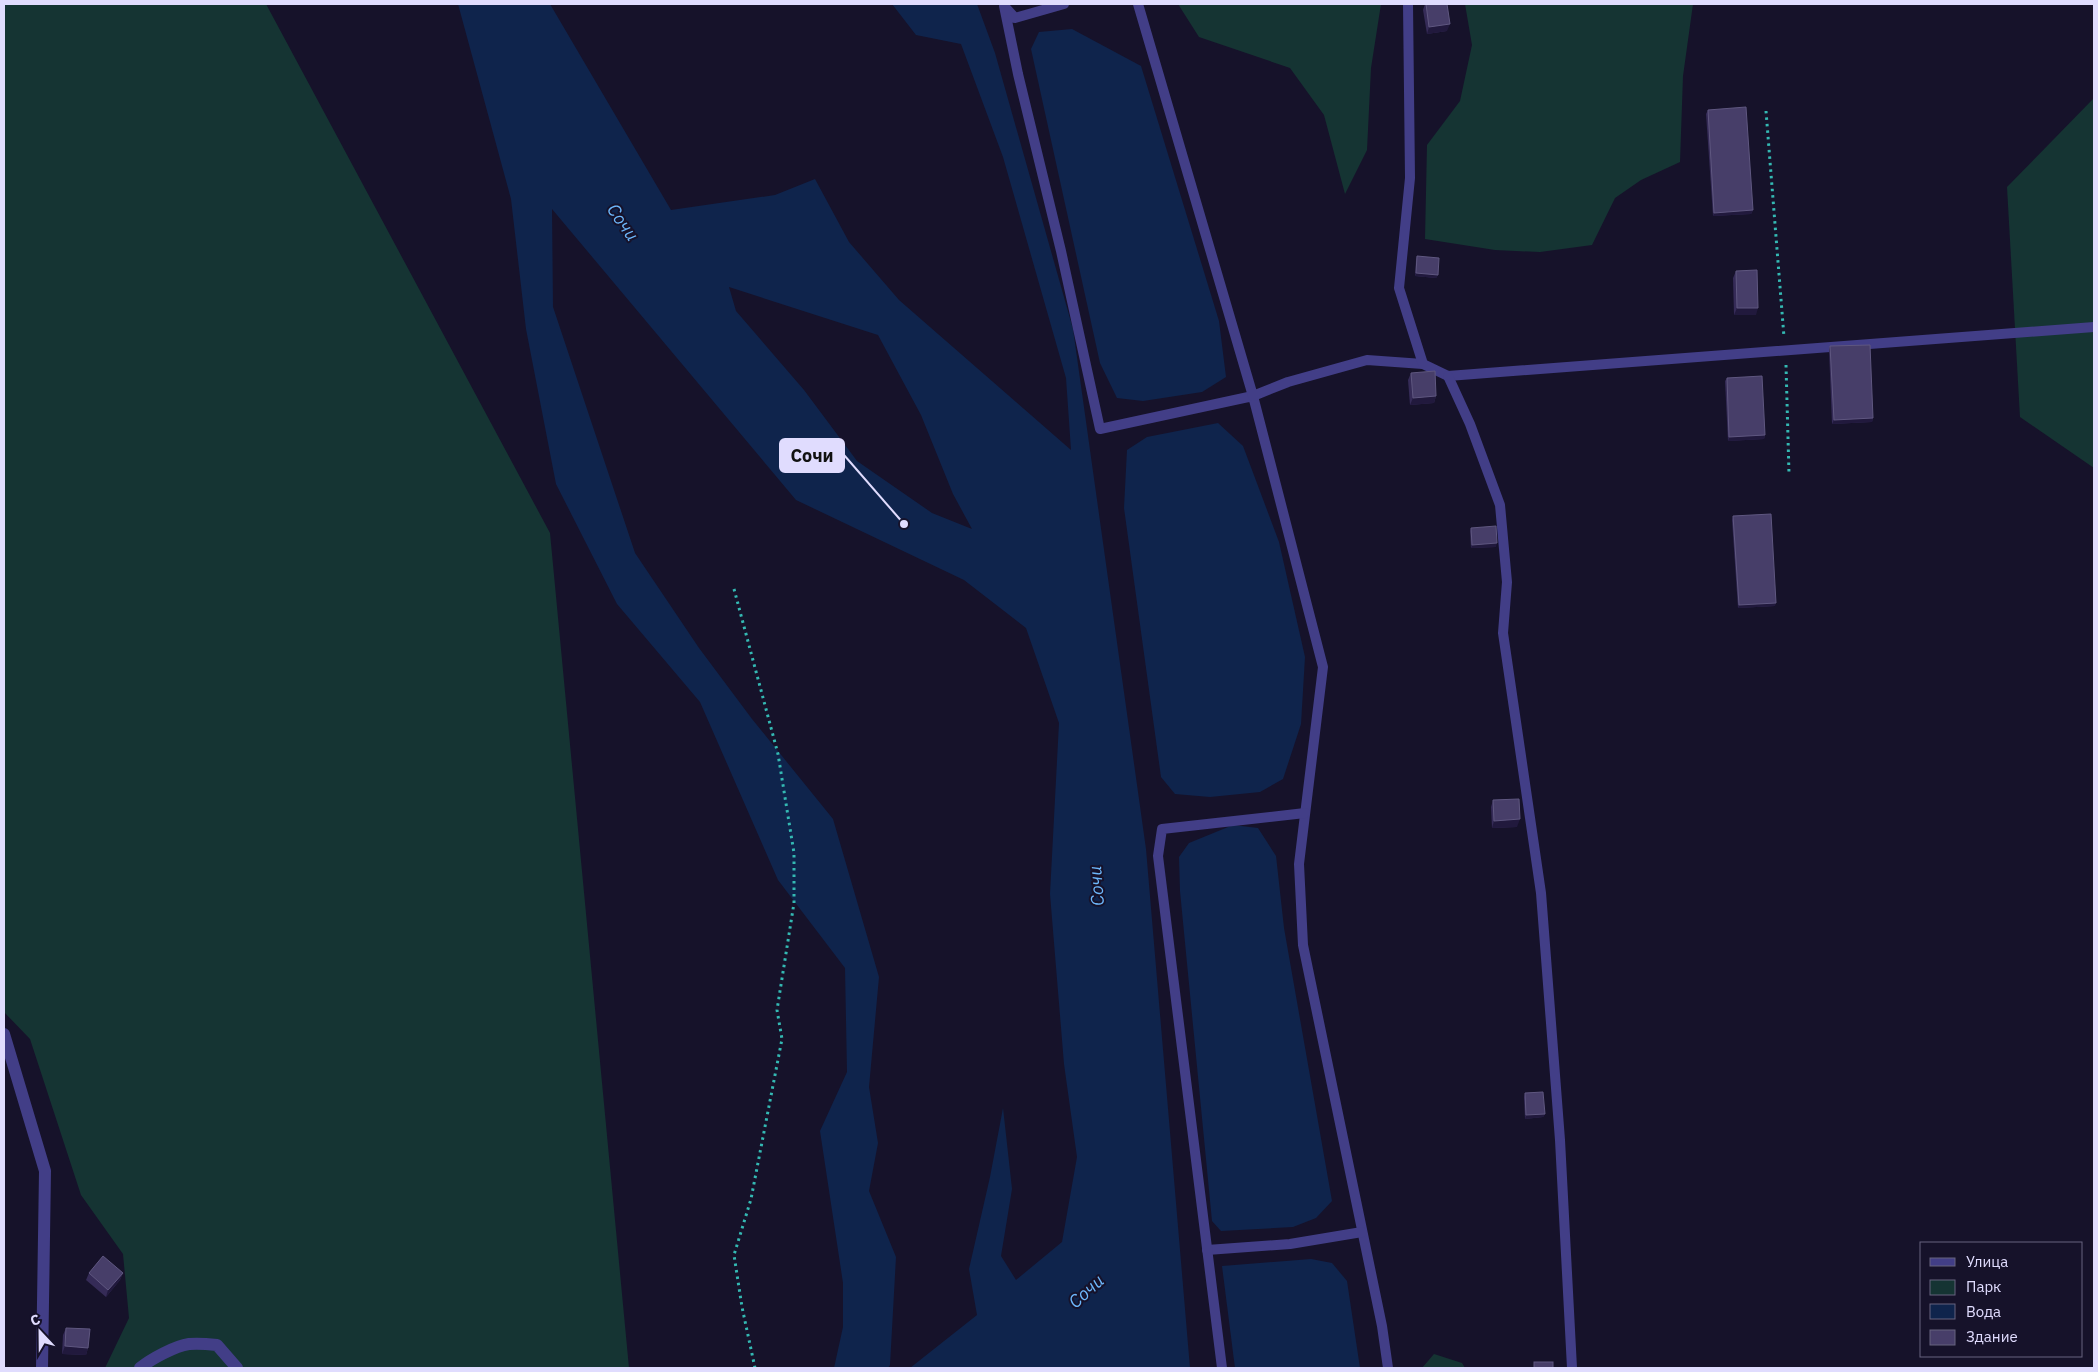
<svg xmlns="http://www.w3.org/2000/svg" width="2098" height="1372" font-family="'IBM Plex Sans',sans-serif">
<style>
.green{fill:#153433}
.water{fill:#0f244c;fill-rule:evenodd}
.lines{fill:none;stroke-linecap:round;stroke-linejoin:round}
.path{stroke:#34b9b3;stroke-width:3;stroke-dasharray:2.5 4;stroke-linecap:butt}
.lane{stroke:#423e87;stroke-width:10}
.street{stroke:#423e87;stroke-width:12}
.wall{fill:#352b57}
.shaded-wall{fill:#21193d}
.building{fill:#473e69;stroke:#5f5780}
.labels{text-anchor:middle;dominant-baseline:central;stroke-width:4;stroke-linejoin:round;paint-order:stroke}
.water-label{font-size:18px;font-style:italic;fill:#6db7fb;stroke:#16122a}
.leader{fill:none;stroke:#e0dcfe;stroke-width:2}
.callout-dot{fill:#e0dcfe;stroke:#16122a;stroke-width:2}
.callout{fill:#e0dcfe;stroke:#e0dcfe;stroke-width:2}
.callout-label{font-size:18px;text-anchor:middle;font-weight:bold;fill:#111}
</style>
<rect width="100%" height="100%" fill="#16122a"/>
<!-- green -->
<g class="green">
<path d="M4,4H266L550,533L629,1368H105L129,1318L123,1254L81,1195L30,1039L4,1012Z"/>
<path d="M1178,4H1381L1371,68L1367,150L1345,194L1324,115L1290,68L1199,37Z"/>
<path d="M1465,4H1693L1683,76L1680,162L1641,180L1615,198L1592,245L1540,252L1495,250L1425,239L1427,145L1460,101L1472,45Z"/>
<path d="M2094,98V468L2020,417L2007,187Z"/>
<path d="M1434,1354L1462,1363L1465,1368H1422Z"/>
</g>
<!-- water -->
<g class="water">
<path d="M458,4H550L671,210L775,195L815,179L849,242L899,300L1071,450L1066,378L1003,157L961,44L916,35L892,4H977L995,53L1073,329L1146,849L1190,1368H910L977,1315L969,1269L990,1177L1003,1108L1012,1189L1001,1256L1016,1280L1062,1242L1077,1157L1064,1064L1050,894L1059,723L1026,628L964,580L796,500L552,209L553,307L635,553L699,648L752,719L833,819L879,977L869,1087L878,1143L869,1191L896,1257L890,1365L888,1368H834L843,1327V1283L820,1131L847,1072L845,968L778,880L700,702L617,604L556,484L526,329L511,199ZM729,287L878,335L921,415L953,494L972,529L932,513L857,461L804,390L736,311Z"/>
<path d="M1072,29L1141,66L1219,321L1226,377L1202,392L1143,401L1117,398L1100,363L1031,49L1039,32Z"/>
<path d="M1218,423L1243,446L1279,542L1305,657L1301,724L1283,779L1260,792L1210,797L1175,794L1161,777L1124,508L1127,450L1147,437Z"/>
<path d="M1233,825L1258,828L1276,856L1284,928L1332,1201L1316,1218L1293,1227L1221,1231L1212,1221L1180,891L1179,857L1189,843Z"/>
<path d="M1311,1259L1332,1263L1347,1281L1360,1368H1235L1222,1266Z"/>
</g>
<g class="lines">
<!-- path -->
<g class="path">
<path d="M1766,111L1784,337"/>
<path d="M1786,365L1789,474"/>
<path d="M734,589L778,754L794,853V903L777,1010L782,1039L751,1199L734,1255L742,1307L755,1368"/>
</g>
<!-- lane -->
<g class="lane">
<path d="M1064,4L1015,18L1004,6L1018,74L1061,251L1100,429L1253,396L1323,667L1299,864L1303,945L1382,1326L1388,1368"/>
<path d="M1138,4L1253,396L1288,382L1367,360L1423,364"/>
<path d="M1408,4L1410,178L1399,288L1423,364L1448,376C1664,361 1879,343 2094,327"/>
<path d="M1448,376L1470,424L1500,505L1507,582L1503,633L1541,893L1560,1140L1572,1368"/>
<path d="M1207,1250L1290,1244L1362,1232"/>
<path d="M1222,1368L1158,856L1162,829L1305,813"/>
</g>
<!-- street -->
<g class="street">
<path d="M4,1034L45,1171L42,1368"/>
<path d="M140,1368C151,1359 175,1346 189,1344C199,1343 208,1344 217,1345L237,1368"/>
</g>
</g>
<!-- wall -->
<g class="wall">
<path d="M1425,4H1447V31L1427,34L1423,10Z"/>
<path d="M1708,110L1753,210L1751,214L1713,216L1706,114Z"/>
<path d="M1417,256L1438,275L1436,278L1415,276L1416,260Z"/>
<path d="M1736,271L1756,315H1734L1733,278Z"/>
<path d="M1830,346L1873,418L1872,422L1832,424L1829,350Z"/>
<path d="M1411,373L1436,396L1434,403L1410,405L1408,380Z"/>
<path d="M1727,378L1765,435L1764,439L1728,441L1725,381Z"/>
<path d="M1733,516L1775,606L1738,608L1732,520Z"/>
<path d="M1471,528L1496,547L1471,548L1470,531Z"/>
<path d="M1493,800L1517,827L1492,828L1491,807Z"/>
<path d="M1525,1093L1545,1114L1543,1117L1525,1119L1524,1097Z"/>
<path d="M89,1273H123L120,1280L106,1297L86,1280Z"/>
<path d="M66,1328L88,1348L86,1355L62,1354L63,1335Z"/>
</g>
<!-- shaded-wall -->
<g class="shaded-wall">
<path d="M1450,24L1447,31L1427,34L1429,27Z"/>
<path d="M1753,210L1751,214L1713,216L1714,213Z"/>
<path d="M1416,273L1438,275L1436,278L1415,276Z"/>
<path d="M1737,308H1758L1756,315H1734Z"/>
<path d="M1436,396L1434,403L1410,405L1413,398Z"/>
<path d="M1873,418L1872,422L1832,424L1834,420Z"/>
<path d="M1765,435L1764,439L1728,441L1729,437Z"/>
<path d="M1497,543L1496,547L1471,548L1472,545Z"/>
<path d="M1776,603L1775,606L1738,608L1739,605Z"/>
<path d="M1520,819L1517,827L1492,828L1494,821Z"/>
<path d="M1545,1114L1543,1117L1525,1119L1526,1115Z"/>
<path d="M123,1273L120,1280L106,1297L108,1290Z"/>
<path d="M65,1346L88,1348L86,1355L62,1354Z"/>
</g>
<!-- building -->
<g class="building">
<path d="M1426,4H1447L1450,24L1429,27Z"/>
<path d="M1746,107L1753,210L1714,213L1708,110Z"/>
<path d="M1417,256L1439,258L1438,275L1416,273Z"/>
<path d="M1757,270L1758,308H1737L1736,271Z"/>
<path d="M1870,345L1873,418L1834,420L1830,346Z"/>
<path d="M1435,371L1436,396L1413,398L1411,373Z"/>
<path d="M1762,376L1765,435L1729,437L1727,378Z"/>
<path d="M1771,514L1776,603L1739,605L1733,516Z"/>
<path d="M1496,526L1497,543L1472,545L1471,528Z"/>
<path d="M1519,799L1520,819L1494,821L1493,800Z"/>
<path d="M1543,1092L1545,1114L1526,1115L1525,1093Z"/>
<path d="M103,1256L123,1273L108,1290L89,1273Z"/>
<path d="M66,1328L90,1329L88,1348L65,1346Z"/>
<rect x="1534" y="1362" width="19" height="6"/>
</g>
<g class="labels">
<!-- water labels -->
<g class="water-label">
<text transform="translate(623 222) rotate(55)">Сочи</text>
<text transform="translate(1096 886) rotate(-94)">Сочи</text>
<text transform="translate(1086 1291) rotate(-42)">Сочи</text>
</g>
</g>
<!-- callouts -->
<path class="leader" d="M904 524L844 455"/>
<circle class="callout-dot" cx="904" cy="524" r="5"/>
<rect class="callout" x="780" y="439" width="64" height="33" rx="5"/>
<g class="callout-label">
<text x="812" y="462">Сочи</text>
</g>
<!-- border -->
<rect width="2098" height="1372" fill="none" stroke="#e0dcfe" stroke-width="10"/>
<!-- legend -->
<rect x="1920" y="1242" width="162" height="115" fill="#16122a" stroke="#67637f"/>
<rect x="1930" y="1258" width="25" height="8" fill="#423e87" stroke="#67637f"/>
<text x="1966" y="1267" font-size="15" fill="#e0dcfe">Улица</text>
<rect x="1930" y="1280" width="25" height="15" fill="#153433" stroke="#67637f"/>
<text x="1966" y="1292" font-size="15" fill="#e0dcfe">Парк</text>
<rect x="1930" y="1304" width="25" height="15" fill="#0f244c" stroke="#67637f"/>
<text x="1966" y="1317" font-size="15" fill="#e0dcfe">Вода</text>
<rect x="1930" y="1330" width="25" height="15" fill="#473e69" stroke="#67637f"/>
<text x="1966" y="1342" font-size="15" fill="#e0dcfe">Здание</text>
<!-- north arrow -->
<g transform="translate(40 1332) rotate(338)" stroke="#16122a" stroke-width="4" paint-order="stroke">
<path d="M0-4L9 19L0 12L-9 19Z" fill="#e0dcfe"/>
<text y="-8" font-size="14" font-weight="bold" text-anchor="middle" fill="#e0dcfe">С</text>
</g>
</svg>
